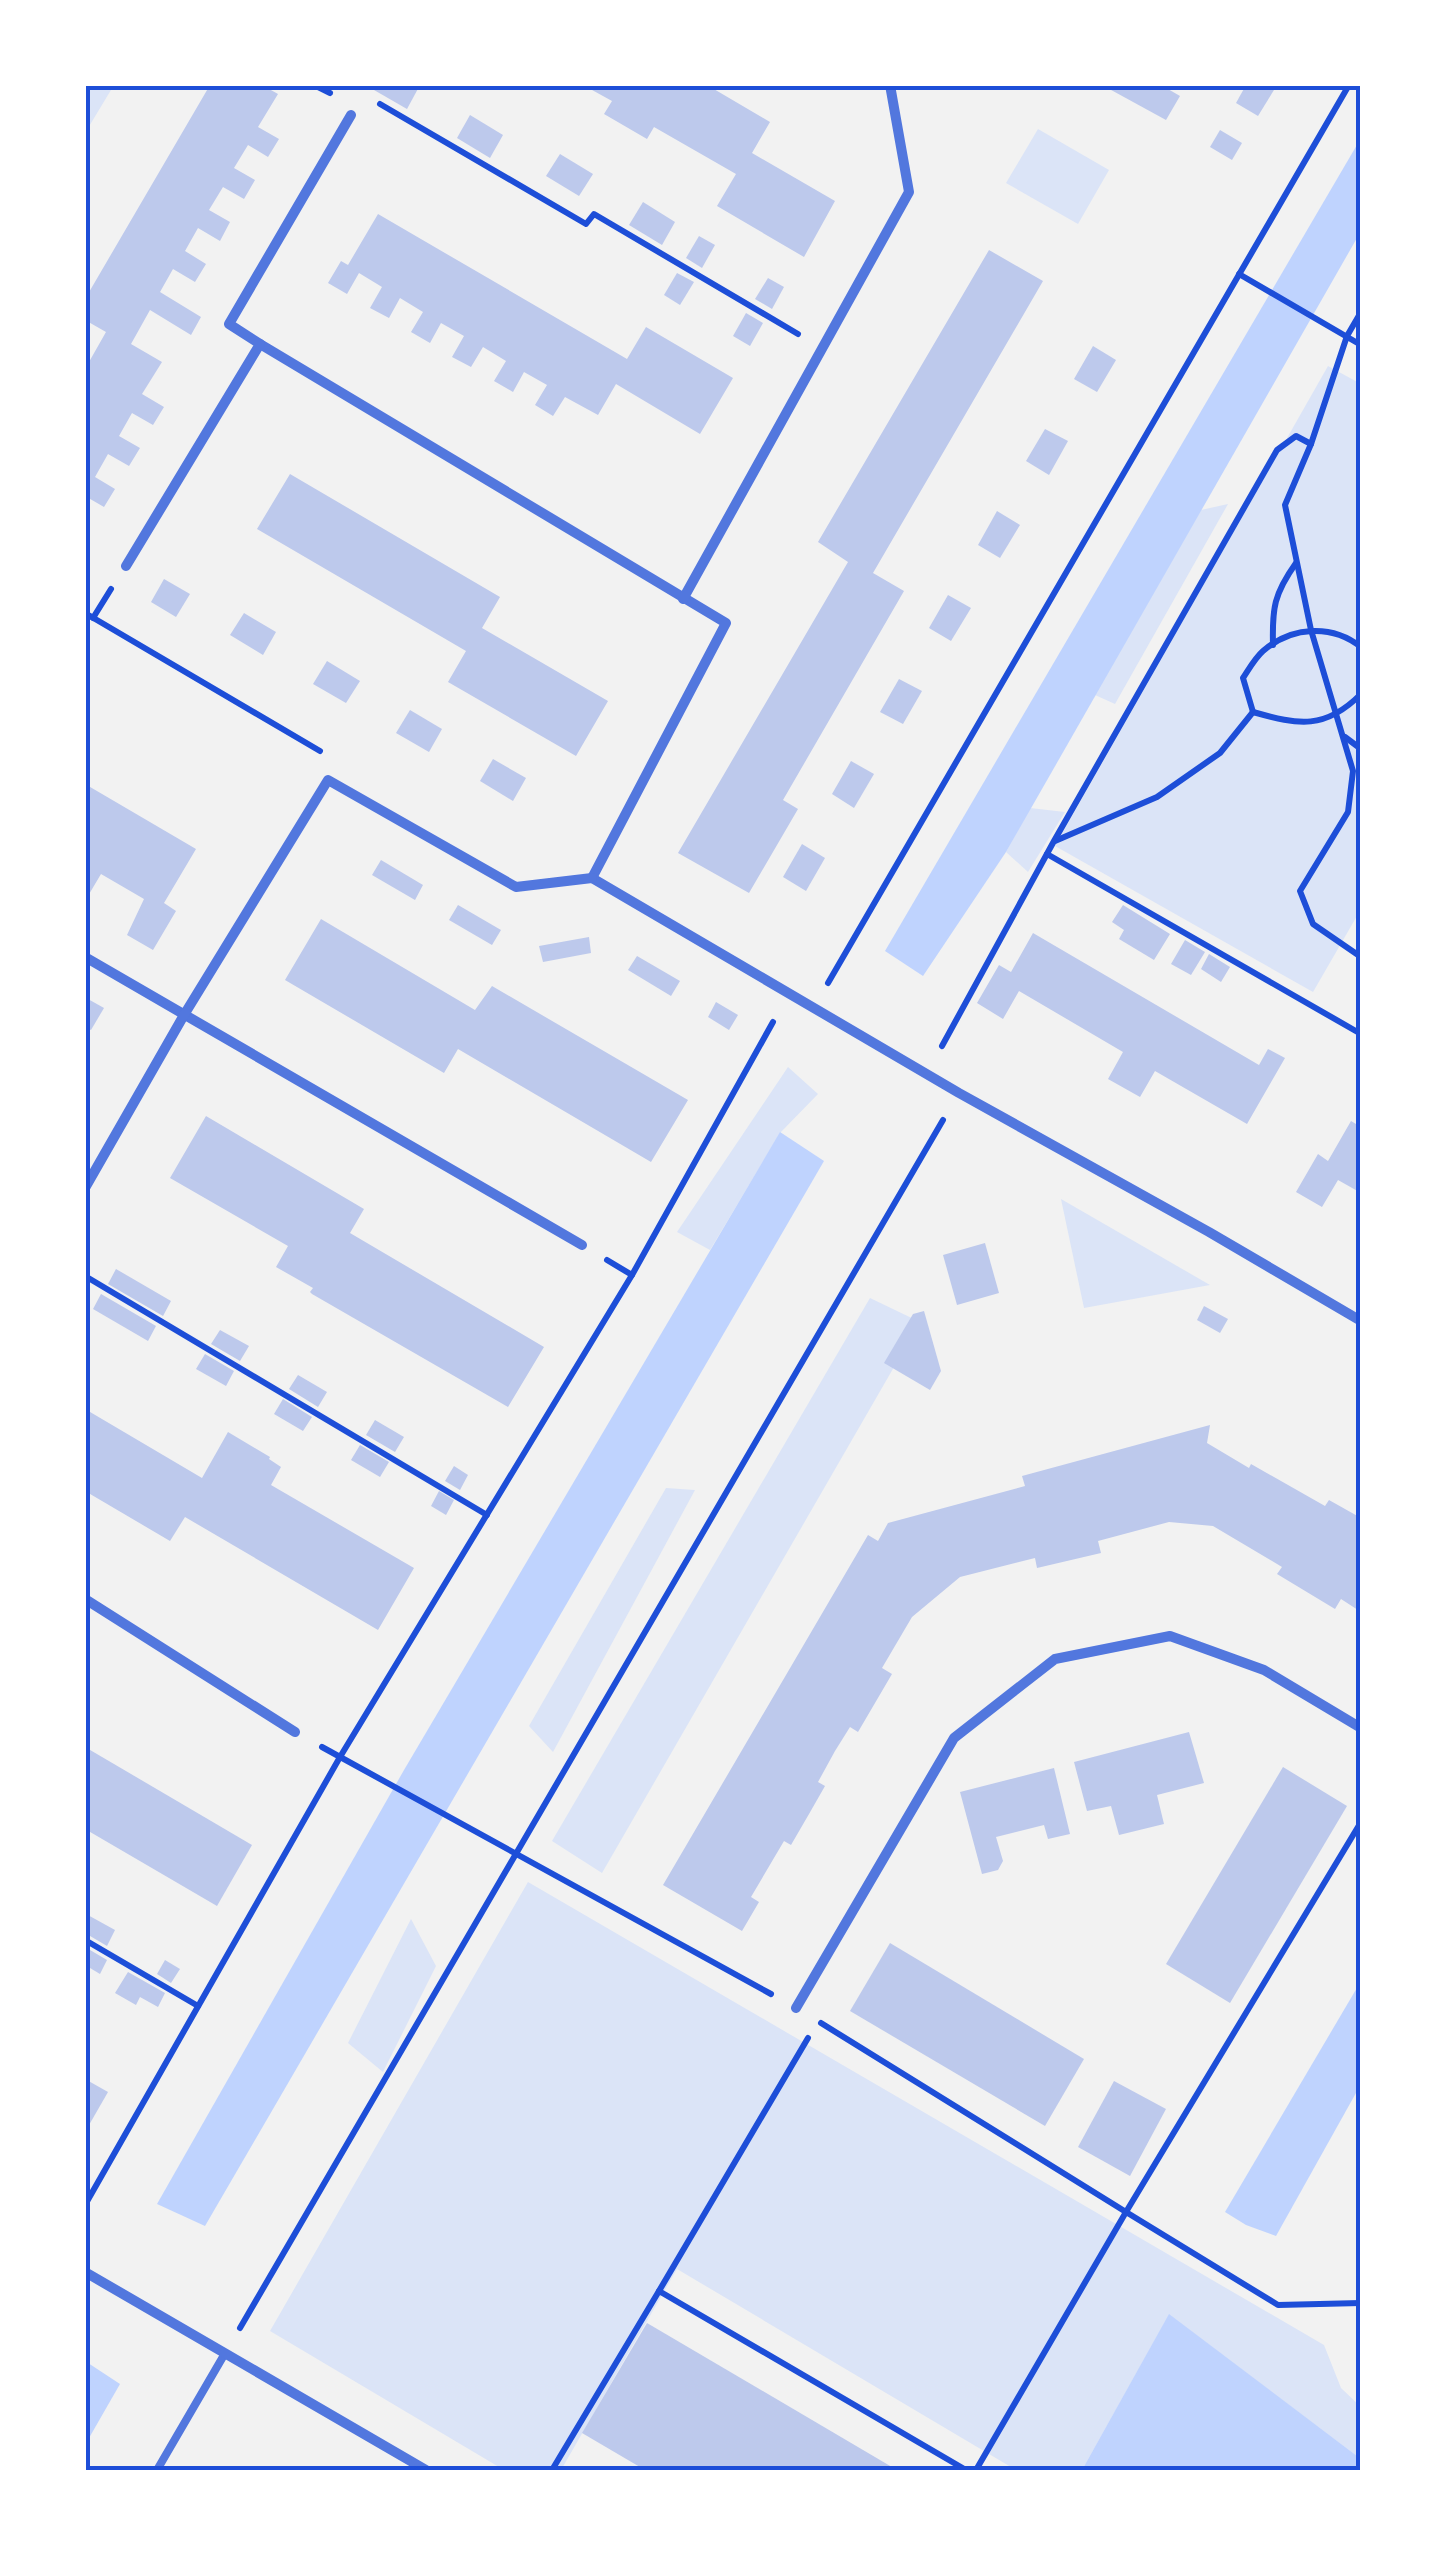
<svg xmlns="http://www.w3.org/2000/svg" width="1446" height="2555" font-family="Cabin,sans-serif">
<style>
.green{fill:#dbe4f7}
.water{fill:#bfd3fe}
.building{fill:#bdc9ec}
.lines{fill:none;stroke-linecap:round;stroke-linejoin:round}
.path{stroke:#1d4ed8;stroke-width:6}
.service{stroke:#5277de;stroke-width:8}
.minor{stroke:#5277de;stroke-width:10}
.neatline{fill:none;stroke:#1d4ed8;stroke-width:4}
</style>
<rect width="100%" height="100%" fill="#f2f2f2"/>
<!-- green -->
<g class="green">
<path d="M85,85H114L85,133Z"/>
<path d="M1038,129L1109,170L1078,224L1006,183Z"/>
<path d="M1328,366L1361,384V909L1313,992L1055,846Z"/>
<path d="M1228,504L1115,704L1095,695L1201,510Z"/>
<path d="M1030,808L1065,812L1028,872L1006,852Z"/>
<path d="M788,1067L818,1094L780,1133L710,1250L677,1232Z"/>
<path d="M1061,1199L1210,1285L1084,1308Z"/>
<path d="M870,1298L920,1322L602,1873L552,1841Z"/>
<path d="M666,1488L695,1490L553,1752L529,1726Z"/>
<path d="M528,1882L1324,2345L1341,2388L1361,2407V2459L1169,2315L1082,2470H1016L677,2269L561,2470H504L270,2331Z"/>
<path d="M411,1919L436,1966L383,2072L348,2043Z"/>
</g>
<!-- water -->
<g class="water">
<path d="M1361,138V231L1006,852L923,976L885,951Z"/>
<path d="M780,1132L824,1161L205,2226L157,2204L404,1770Z"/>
<path d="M1361,1981V2084L1276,2236L1246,2225L1225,2212Z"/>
<path d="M1169,2314L1361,2459V2470H1082Z"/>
<path d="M85,2361L120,2384L85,2445Z"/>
</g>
<!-- building -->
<g class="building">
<path d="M210,85H262L278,94L258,127L279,139L268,157L248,145L234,168L255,180L244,199L223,187L209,210L230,222L220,241L198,228L185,251L206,264L195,282L173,269L160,292L201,317L191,335L150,310L131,344L162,362L142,394L164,407L153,425L132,413L119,436L140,448L129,466L108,454L95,477L115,489L104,507L85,496V369L106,332L85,320V299Z"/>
<path d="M376,85H420L407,109L374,90Z"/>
<path d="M583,85H707L770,122L752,153L835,201L804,257L717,206L736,174L654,127L647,139L604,114L612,101Z"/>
<path d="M1102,85H1161L1180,96L1166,120Z"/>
<path d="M1246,85H1277L1258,116L1236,103Z"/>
<path d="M470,115L503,135L490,158L457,138Z"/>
<path d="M1220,130L1242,143L1232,160L1210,147Z"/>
<path d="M560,154L593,174L579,196L546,176Z"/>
<path d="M643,202L675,222L662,245L629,225Z"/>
<path d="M378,214L627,359L646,327L733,378L700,434L616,384L598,415L565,397L553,416L535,405L547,385L524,372L513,392L494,381L506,361L483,347L471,367L452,357L464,336L441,323L430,343L411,332L423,312L400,298L389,318L370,308L382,287L359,273L347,294L328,283L341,261L348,265Z"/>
<path d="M699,236L715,245L702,268L686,258Z"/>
<path d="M989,250L1043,281L873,573L904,591L783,800L798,809L749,893L678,853L848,562L818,542Z"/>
<path d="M677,273L694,282L680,305L664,295Z"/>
<path d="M768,278L784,287L772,309L755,299Z"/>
<path d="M746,313L763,323L750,346L733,336Z"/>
<path d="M1093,346L1116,360L1097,392L1074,379Z"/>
<path d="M1045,429L1068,441L1049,475L1026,461Z"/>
<path d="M290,474L500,597L482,628L608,701L576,756L448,682L466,651L257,529Z"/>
<path d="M997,511L1020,525L1000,558L978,545Z"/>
<path d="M164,579L190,594L176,617L151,602Z"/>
<path d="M948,595L971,608L951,641L929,628Z"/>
<path d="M244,613L276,632L263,655L230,635Z"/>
<path d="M327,661L360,681L346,703L313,684Z"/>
<path d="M899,679L922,691L903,724L880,712Z"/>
<path d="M410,710L442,729L429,752L396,733Z"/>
<path d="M493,759L526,778L513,801L480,781Z"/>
<path d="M851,761L874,774L854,808L832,794Z"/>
<path d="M85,784L196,849L164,903L176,911L153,950L127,935L144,899L101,874L85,901Z"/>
<path d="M802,844L825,858L806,891L783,877Z"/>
<path d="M381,860L423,885L415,900L372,875Z"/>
<path d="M458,905L501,930L492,945L449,920Z"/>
<path d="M1123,905L1170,934L1154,960L1119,939L1124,930L1112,922Z"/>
<path d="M321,919L475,1010L492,986L688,1100L651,1162L458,1049L444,1073L285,980Z"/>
<path d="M1033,933L1259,1065L1268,1049L1285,1058L1247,1124L1155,1071L1140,1097L1108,1079L1123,1052L1019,991L1003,1019L977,1003L999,965L1011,972Z"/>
<path d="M589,937L591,953L543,962L539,946Z"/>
<path d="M1185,940L1205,952L1191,975L1171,964Z"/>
<path d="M1209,954L1230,967L1221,982L1201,969Z"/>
<path d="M637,956L680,981L671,996L628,970Z"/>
<path d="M88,999L104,1008L91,1030L85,1027V1005Z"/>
<path d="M716,1002L738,1015L729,1030L708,1017Z"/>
<path d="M206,1116L364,1209L350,1233L544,1347L508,1407L312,1294L310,1292L313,1288L276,1267L288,1246L170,1178Z"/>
<path d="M1351,1121L1361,1127V1193L1338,1180L1322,1207L1296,1192L1318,1154L1328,1161Z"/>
<path d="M985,1243L999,1293L957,1305L943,1255Z"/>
<path d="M116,1269L171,1301L163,1316L108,1284Z"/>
<path d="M101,1294L156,1326L148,1341L93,1309Z"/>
<path d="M1204,1306L1228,1319L1220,1333L1197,1320Z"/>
<path d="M924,1311L941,1371L930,1390L884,1363L913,1314Z"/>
<path d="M220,1330L249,1346L240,1361L211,1344Z"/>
<path d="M205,1354L234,1371L226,1386L196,1369Z"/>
<path d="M298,1375L327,1392L318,1407L289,1389Z"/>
<path d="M283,1399L312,1417L303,1431L274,1414Z"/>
<path d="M85,1409L202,1478L228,1432L270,1457L269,1459L281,1467L271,1485L414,1568L378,1630L185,1517L170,1541L85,1491Z"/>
<path d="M375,1420L404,1437L395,1452L366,1435Z"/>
<path d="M1210,1425L1207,1443L1249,1468L1251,1464L1325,1506L1329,1500L1361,1518V1612L1341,1599L1335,1609L1277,1574L1282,1567L1213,1526L1169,1522L1098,1541L1101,1553L1037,1568L1035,1558L960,1577L912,1617L882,1668L892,1674L858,1732L850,1727L835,1751L818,1782L825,1786L809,1814L791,1845L784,1841L751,1897L759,1902L742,1931L663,1885L868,1535L878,1541L888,1523L1025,1486L1022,1476Z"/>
<path d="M360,1445L389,1462L380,1477L351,1460Z"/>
<path d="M454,1466L468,1475L460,1490L445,1481Z"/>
<path d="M439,1491L454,1500L446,1515L431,1506Z"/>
<path d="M1189,1732L1204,1783L1157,1795L1164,1824L1119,1835L1111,1806L1087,1811L1074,1762Z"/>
<path d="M85,1747L252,1845L217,1906L85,1829Z"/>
<path d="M1283,1767L1347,1806L1230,2003L1166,1964Z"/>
<path d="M1054,1768L1070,1834L1048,1839L1044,1825L996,1837L1003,1861L998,1870L982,1874L960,1792Z"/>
<path d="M86,1914L115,1930L107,1946L85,1933Z"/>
<path d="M890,1943L1084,2059L1045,2126L850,2011Z"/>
<path d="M85,1947L107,1960L100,1974L85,1965Z"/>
<path d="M165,1960L180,1969L171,1983L157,1974Z"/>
<path d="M128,1972L165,1993L158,2007L140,1997L136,2005L115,1993Z"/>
<path d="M85,2079L108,2092L85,2132Z"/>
<path d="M1114,2081L1166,2109L1130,2176L1078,2147Z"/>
<path d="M647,2323L897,2470H645L582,2433Z"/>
</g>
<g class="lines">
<!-- path -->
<g class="path">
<path d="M314,85L330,93"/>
<path d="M380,104L586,224L594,214L798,334"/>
<path d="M1239,274L1361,345"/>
<path d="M1361,312L1347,336L1311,444L1285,505L1311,630L1353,771L1348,812L1300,891L1313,924L1361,957"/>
<path d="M85,613L320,751"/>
<path d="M93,618L111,589"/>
<path d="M1273,645C1272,608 1274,594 1296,563"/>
<path d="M1253,712L1243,678C1249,669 1255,658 1263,651C1292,626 1332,624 1361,647"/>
<path d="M1345,737L1361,749"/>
<path d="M1055,841L1157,797L1220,753L1253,712C1299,725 1325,730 1361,694"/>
<path d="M1047,854L1361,1034"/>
<path d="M828,983L1349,85"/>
<path d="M942,1046L1054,841L1277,450L1296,436L1311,444"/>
<path d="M607,1260L632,1275"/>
<path d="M85,1276L487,1515"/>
<path d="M322,1747L771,1994"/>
<path d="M85,1940L198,2006"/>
<path d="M821,2023L1126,2212L1361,1822"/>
<path d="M85,2205L340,1757L632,1275L773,1022"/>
<path d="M659,2291L808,2038"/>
<path d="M240,2328L943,1120"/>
<path d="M552,2470L659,2291L966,2470"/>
<path d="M976,2470L1126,2212L1278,2305L1361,2303"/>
</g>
<!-- service -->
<path class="service" d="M157,2470L224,2355"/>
<!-- minor -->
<g class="minor">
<path d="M260,344L726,623L592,878"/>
<path d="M126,566L260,344L229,324L351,115"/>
<path d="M683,599L909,192L890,85"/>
<path d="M592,878L959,1093L1209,1232L1361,1321"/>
<path d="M85,957L582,1245"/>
<path d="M85,1188L184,1015L328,780L516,887L592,878"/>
<path d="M85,1599L295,1732"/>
<path d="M796,2008L954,1738L1055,1659L1170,1636L1264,1670L1361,1728"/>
<path d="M85,2272L426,2470"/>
</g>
</g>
<!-- border -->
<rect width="1446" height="2555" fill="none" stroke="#ffffff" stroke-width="175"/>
<rect x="88" y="88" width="1270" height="2380" class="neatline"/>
</svg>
